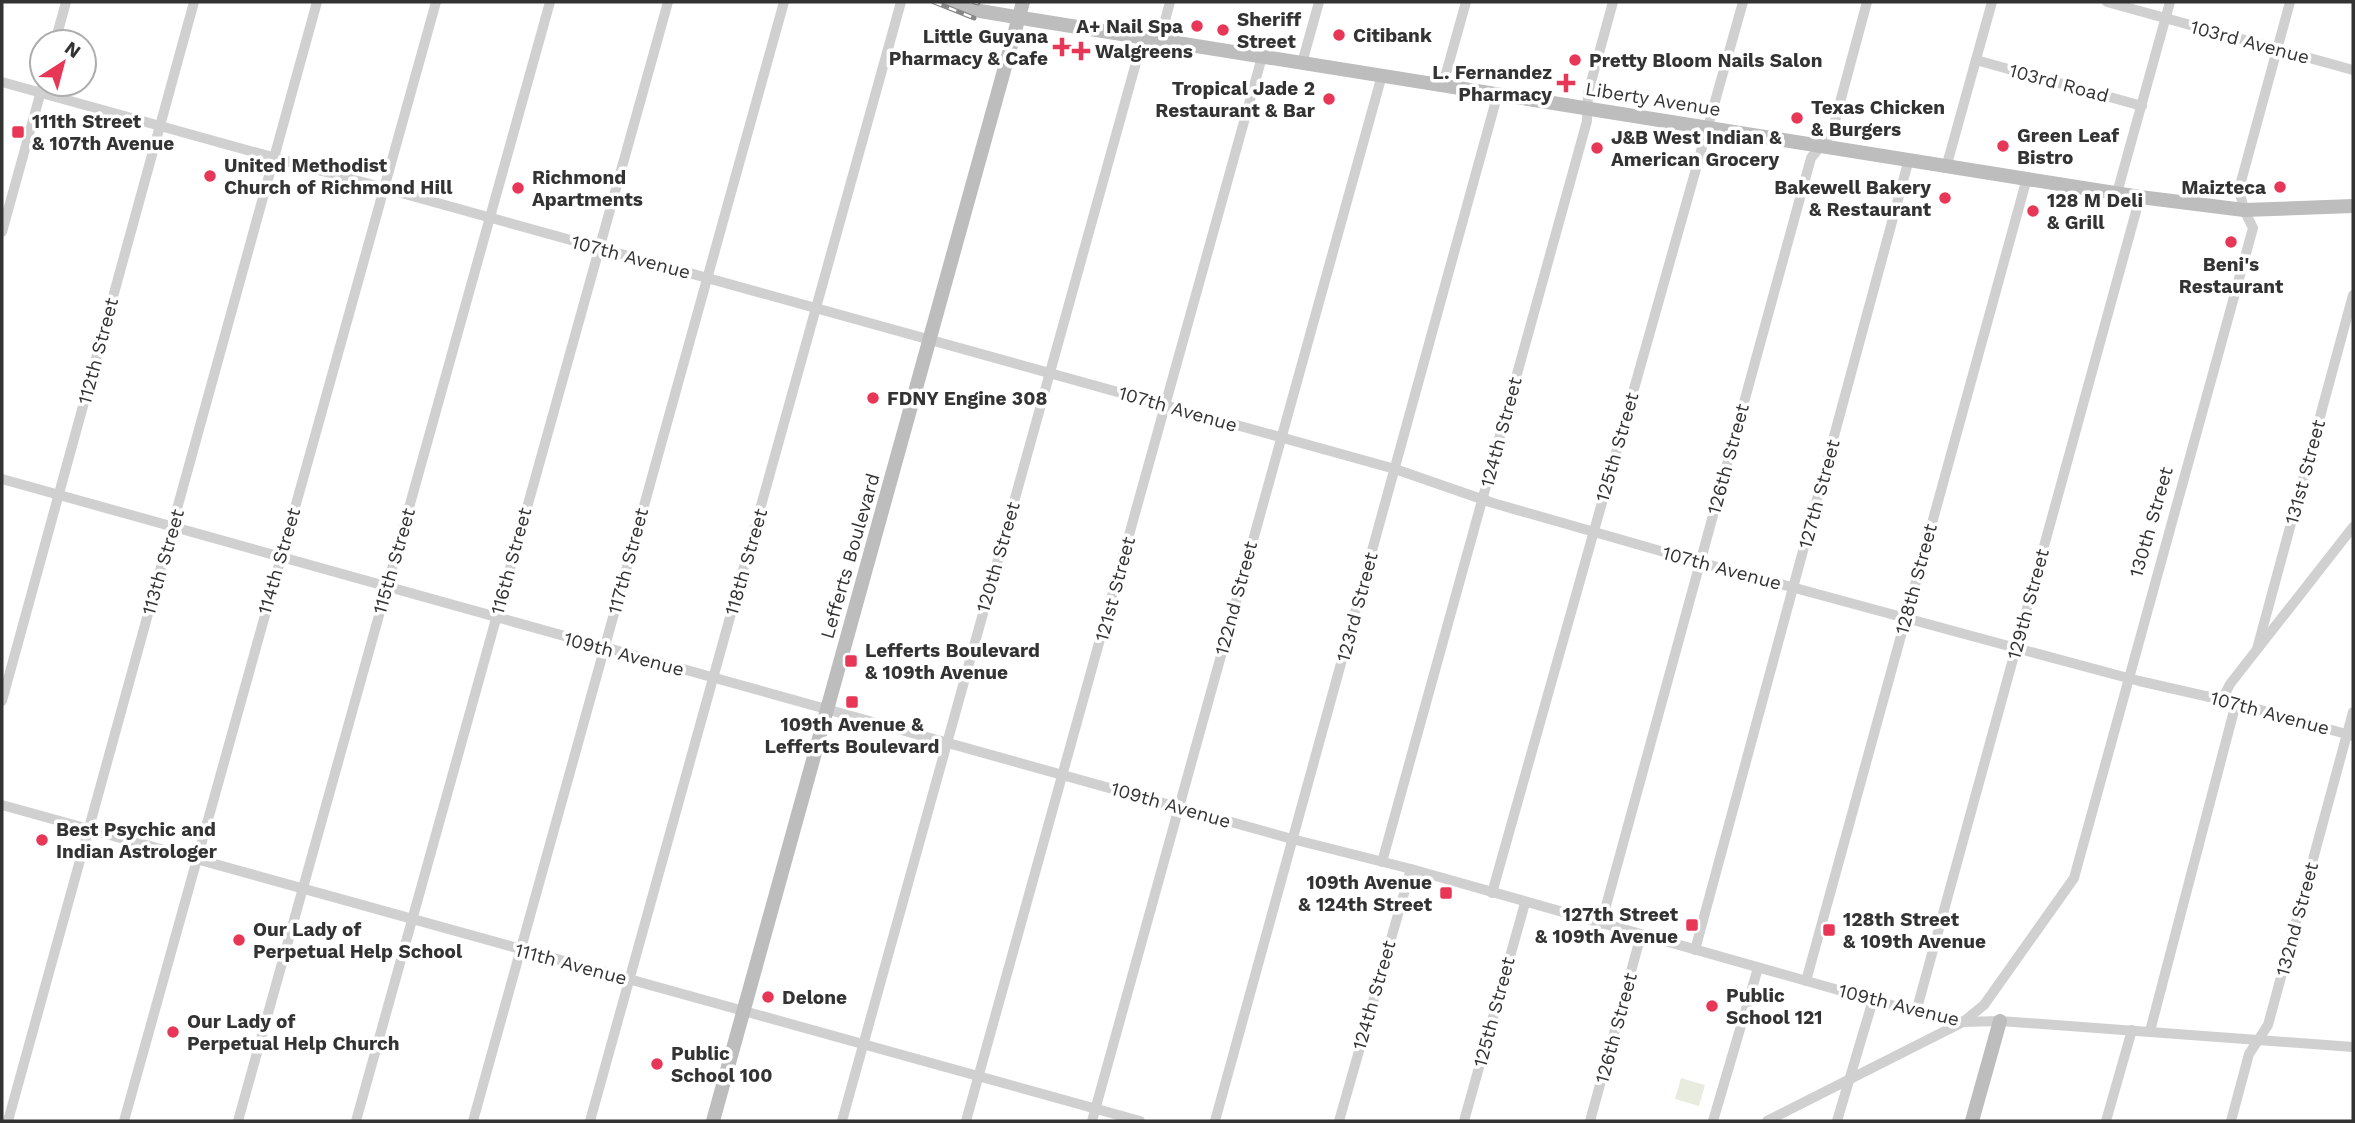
<svg xmlns="http://www.w3.org/2000/svg" width="2355" height="1123" font-family="'Work Sans',sans-serif">
<style>
.garden{fill:#e7ecdf}
.lines{fill:none;stroke-linecap:round;stroke-linejoin:round}
.street{stroke:#d0d0d0;stroke-width:10}
.secondary{stroke:#bdbdbd;stroke-width:14}
.rail-casing{stroke:#888;stroke-width:5}
.rail{stroke:#fff;stroke-width:2.5;stroke-dasharray:8;stroke-linecap:butt}
.poi-dot{fill:#e83657;stroke:#fff;stroke-width:2.5}
.labels{text-anchor:middle;dominant-baseline:central;stroke-width:7;stroke-linejoin:round;paint-order:stroke}
.poi-label{font-size:19px;font-weight:bold;fill:#333;stroke:#fff;text-anchor:start}
.street-label{font-size:19px;fill:#333;stroke:#fff}
</style>
<rect width="100%" height="100%" fill="#fff"/>
<!-- garden -->
<path class="garden" d="M1681,1078L1705,1085L1699,1106L1675,1099Z"/>
<g class="lines">
<!-- street -->
<g class="street">
<path d="M2107,2L2353,70"/>
<path d="M55,42L66,2"/>
<path d="M1976,60L2142,106"/>
<path d="M1302,63L1319,2"/>
<path d="M2,82L1395,469L1493,503L1699,562L2016,648L2139,681L2236,703L2353,736"/>
<path d="M1443,84L1466,2"/>
<path d="M1947,164L1992,2"/>
<path d="M2117,193L2170,2"/>
<path d="M2,232L43,84"/>
<path d="M2,479L1292,839L1411,869L1916,1012L1963,1022L2000,1021L2353,1047"/>
<path d="M2257,649L2353,295"/>
<path d="M2222,700L2230,684L2353,527"/>
<path d="M2,701L194,2"/>
<path d="M2,805L1140,1121"/>
<path d="M1382,862L1587,121L1588,93L1613,2"/>
<path d="M1492,893L1743,2"/>
<path d="M1601,924L1811,158L1832,132L1867,2"/>
<path d="M1695,950L1909,159"/>
<path d="M1806,981L2027,178"/>
<path d="M1916,1012L2140,197"/>
<path d="M2150,1031L2236,703"/>
<path d="M8,1121L317,2"/>
<path d="M124,1121L436,2"/>
<path d="M238,1121L550,2"/>
<path d="M356,1121L668,2"/>
<path d="M473,1121L784,2"/>
<path d="M590,1121L901,2"/>
<path d="M842,1121L1139,52L1163,28L1170,2"/>
<path d="M966,1121L1262,57"/>
<path d="M1092,1121L1382,75"/>
<path d="M1215,1121L1498,93"/>
<path d="M1339,1121L1411,869"/>
<path d="M1464,1121L1525,903"/>
<path d="M1590,1121L1641,935"/>
<path d="M1713,1121L1758,968"/>
<path d="M1767,1121L1963,1022L1984,1005L2074,878L2253,228L2244,210L2239,189L2290,2"/>
<path d="M1837,1121L1873,1000"/>
<path d="M2106,1121L2132,1030"/>
<path d="M2231,1121L2249,1054L2268,1025L2353,712"/>
</g>
<!-- secondary -->
<g class="secondary">
<path d="M950,2L980,11L1034,20L2140,197L2244,210L2353,206"/>
<path d="M713,1121L1023,2"/>
<path d="M1972,1121L2000,1021"/>
</g>
<!-- rail casing -->
<g class="rail-casing">
<g id="rail">
<path d="M934,2L974,18"/>
<path d="M974,2L978,3"/>
</g>
</g>
<!-- rail -->
<use href="#rail" class="rail"/>
</g>
<!-- markers -->
<g class="poi-dot">
<circle cx="1197" cy="26" r="7"/>
<circle cx="1223" cy="30" r="7"/>
<circle cx="1339" cy="35" r="7"/>
<path d="M1058.5 36.5h7v7h7v7h-7v7h-7v-7h-7v-7h7z"/>
<path d="M1077.5 40.5h7v7h7v7h-7v7h-7v-7h-7v-7h7z"/>
<circle cx="1575" cy="60" r="7"/>
<path d="M1562.5 72.5h7v7h7v7h-7v7h-7v-7h-7v-7h7z"/>
<circle cx="1329" cy="99" r="7"/>
<circle cx="1797" cy="118" r="7"/>
<rect x="11" y="125" width="14" height="14" rx="3.5"/>
<circle cx="2003" cy="146" r="7"/>
<circle cx="1597" cy="148" r="7"/>
<circle cx="210" cy="176" r="7"/>
<circle cx="2280" cy="187" r="7"/>
<circle cx="518" cy="188" r="7"/>
<circle cx="1945" cy="198" r="7"/>
<circle cx="2033" cy="211" r="7"/>
<circle cx="2231" cy="242" r="7"/>
<circle cx="873" cy="398" r="7"/>
<rect x="844" y="654" width="14" height="14" rx="3.5"/>
<rect x="845" y="695" width="14" height="14" rx="3.5"/>
<circle cx="42" cy="840" r="7"/>
<rect x="1439" y="886" width="14" height="14" rx="3.5"/>
<rect x="1685" y="918" width="14" height="14" rx="3.5"/>
<rect x="1822" y="923" width="14" height="14" rx="3.5"/>
<circle cx="239" cy="940" r="7"/>
<circle cx="768" cy="997" r="7"/>
<circle cx="1712" cy="1006" r="7"/>
<circle cx="173" cy="1032" r="7"/>
<circle cx="657" cy="1064" r="7"/>
</g>
<g class="labels">
<!-- poi labels -->
<g class="poi-label">
<text x="1237" y="19">Sheriff<tspan x="1237" dy="22">Street</tspan></text>
<text x="1183" y="26" text-anchor="end">A+ Nail Spa</text>
<text x="1353" y="35">Citibank</text>
<text x="1048" y="36" text-anchor="end">Little Guyana<tspan x="1048" dy="22">Pharmacy &amp; Cafe</tspan></text>
<text x="1095" y="51">Walgreens</text>
<text x="1589" y="60">Pretty Bloom Nails Salon</text>
<text x="1552" y="72" text-anchor="end">L. Fernandez<tspan x="1552" dy="22">Pharmacy</tspan></text>
<text x="1315" y="88" text-anchor="end">Tropical Jade 2<tspan x="1315" dy="22">Restaurant &amp; Bar</tspan></text>
<text x="1811" y="107">Texas Chicken<tspan x="1811" dy="22">&amp; Burgers</tspan></text>
<text x="32" y="121">111th Street<tspan x="32" dy="22">&amp; 107th Avenue</tspan></text>
<text x="2017" y="135">Green Leaf<tspan x="2017" dy="22">Bistro</tspan></text>
<text x="1611" y="137">J&amp;B West Indian &amp;<tspan x="1611" dy="22">American Grocery</tspan></text>
<text x="224" y="165">United Methodist<tspan x="224" dy="22">Church of Richmond Hill</tspan></text>
<text x="532" y="177">Richmond<tspan x="532" dy="22">Apartments</tspan></text>
<text x="1931" y="187" text-anchor="end">Bakewell Bakery<tspan x="1931" dy="22">&amp; Restaurant</tspan></text>
<text x="2266" y="187" text-anchor="end">Maizteca</text>
<text x="2047" y="200">128 M Deli<tspan x="2047" dy="22">&amp; Grill</tspan></text>
<text x="2231" y="264" text-anchor="middle">Beni's<tspan x="2231" dy="22">Restaurant</tspan></text>
<text x="887" y="398">FDNY Engine 308</text>
<text x="865" y="650">Lefferts Boulevard<tspan x="865" dy="22">&amp; 109th Avenue</tspan></text>
<text x="852" y="724" text-anchor="middle">109th Avenue &amp;<tspan x="852" dy="22">Lefferts Boulevard</tspan></text>
<text x="56" y="829">Best Psychic and<tspan x="56" dy="22">Indian Astrologer</tspan></text>
<text x="1432" y="882" text-anchor="end">109th Avenue<tspan x="1432" dy="22">&amp; 124th Street</tspan></text>
<text x="1678" y="914" text-anchor="end">127th Street<tspan x="1678" dy="22">&amp; 109th Avenue</tspan></text>
<text x="1843" y="919">128th Street<tspan x="1843" dy="22">&amp; 109th Avenue</tspan></text>
<text x="253" y="929">Our Lady of<tspan x="253" dy="22">Perpetual Help School</tspan></text>
<text x="1726" y="995">Public<tspan x="1726" dy="22">School 121</tspan></text>
<text x="782" y="997">Delone</text>
<text x="187" y="1021">Our Lady of<tspan x="187" dy="22">Perpetual Help Church</tspan></text>
<text x="671" y="1053">Public<tspan x="671" dy="22">School 100</tspan></text>
</g>
<!-- street labels -->
<g class="street-label">
<text transform="translate(2250 42) rotate(15)">103rd Avenue</text>
<text transform="translate(2059 83) rotate(15)">103rd Road</text>
<text transform="translate(1653 99) rotate(9)">Liberty Avenue</text>
<text transform="translate(631 257) rotate(15)">107th Avenue</text>
<text transform="translate(98 351) rotate(-75)">112th Street</text>
<text transform="translate(1178 409) rotate(16)">107th Avenue</text>
<text transform="translate(1501 432) rotate(-75)">124th Street</text>
<text transform="translate(1617 447) rotate(-74)">125th Street</text>
<text transform="translate(1728 459) rotate(-75)">126th Street</text>
<text transform="translate(2305 472) rotate(-75)">131st Street</text>
<text transform="translate(1819 494) rotate(-75)">127th Street</text>
<text transform="translate(2151 522) rotate(-74)">130th Street</text>
<text transform="translate(850 556) rotate(-74)">Lefferts Boulevard</text>
<text transform="translate(998 557) rotate(-74)">120th Street</text>
<text transform="translate(279 561) rotate(-74)">114th Street</text>
<text transform="translate(394 561) rotate(-74)">115th Street</text>
<text transform="translate(511 561) rotate(-75)">116th Street</text>
<text transform="translate(628 561) rotate(-75)">117th Street</text>
<text transform="translate(163 562) rotate(-74)">113th Street</text>
<text transform="translate(746 562) rotate(-74)">118th Street</text>
<text transform="translate(1722 568) rotate(15)">107th Avenue</text>
<text transform="translate(1916 579) rotate(-75)">128th Street</text>
<text transform="translate(1115 589) rotate(-75)">121st Street</text>
<text transform="translate(1236 598) rotate(-75)">122nd Street</text>
<text transform="translate(2028 604) rotate(-75)">129th Street</text>
<text transform="translate(1357 607) rotate(-75)">123rd Street</text>
<text transform="translate(624 654) rotate(15)">109th Avenue</text>
<text transform="translate(2270 713) rotate(15)">107th Avenue</text>
<text transform="translate(1171 805) rotate(16)">109th Avenue</text>
<text transform="translate(2297 919) rotate(-75)">132nd Street</text>
<text transform="translate(571 964) rotate(15)">111th Avenue</text>
<text transform="translate(1374 995) rotate(-74)">124th Street</text>
<text transform="translate(1899 1005) rotate(14)">109th Avenue</text>
<text transform="translate(1494 1012) rotate(-75)">125th Street</text>
<text transform="translate(1616 1028) rotate(-75)">126th Street</text>
</g>
</g>
<!-- border -->
<rect width="2355" height="1123" fill="none" stroke="#333333" stroke-width="7"/>
<!-- north arrow -->
<g transform="translate(63 63) rotate(36)"><circle r="33" fill="#ffffff" stroke="#adadad" stroke-width="2"/>
<path d="M0-5L12 26L0 18L-12 26Z" fill="#e83657"/>
<text y="-10" font-size="19" font-weight="bold" text-anchor="middle" fill="#333333">N</text>
</g>
</svg>
